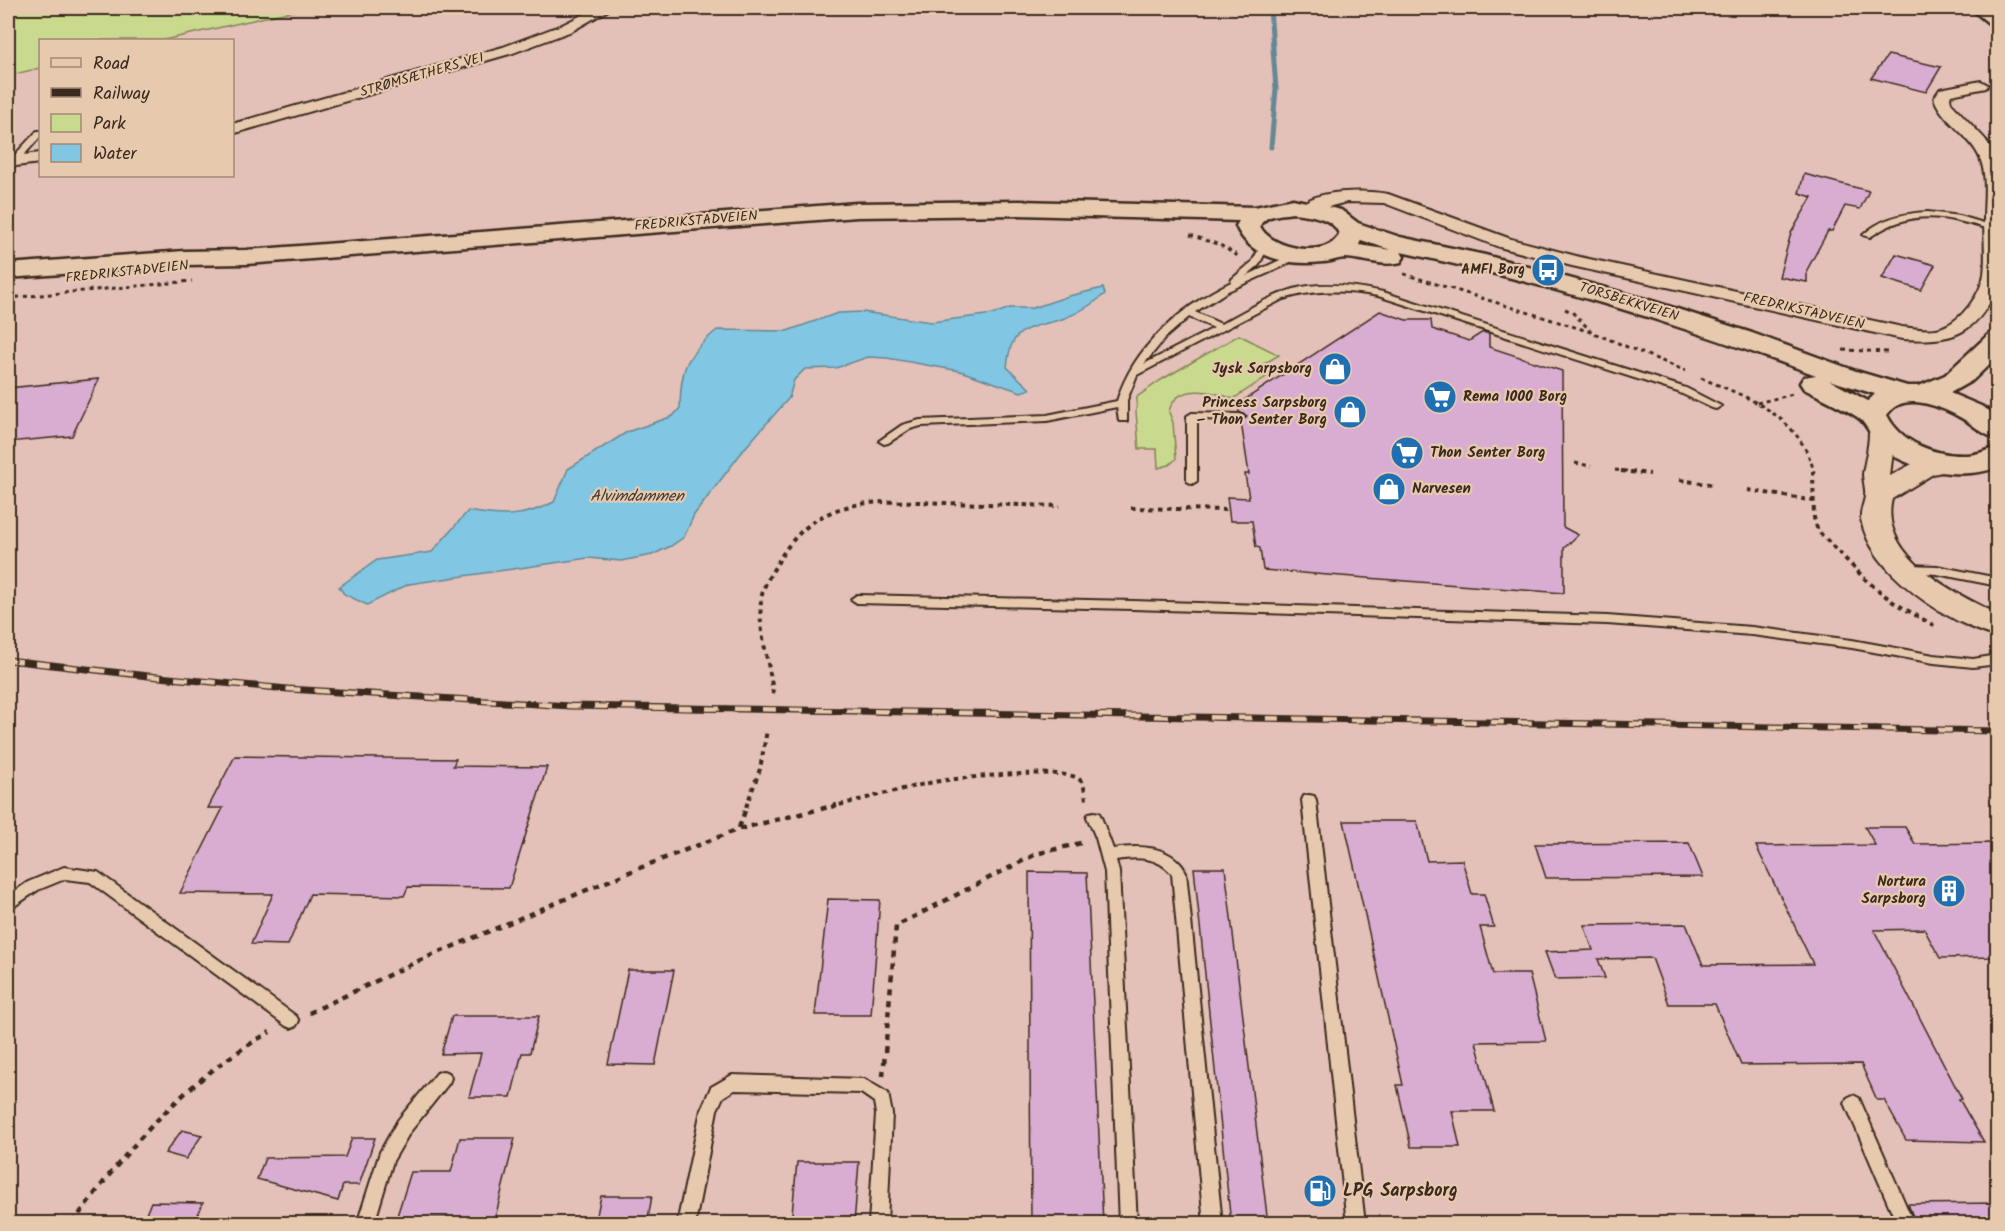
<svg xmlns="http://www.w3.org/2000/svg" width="2005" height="1231" font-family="Kalam,sans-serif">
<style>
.green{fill:#c9da8e;stroke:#828256;stroke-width:1.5}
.water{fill:#81c6e2;stroke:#658894;stroke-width:1.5}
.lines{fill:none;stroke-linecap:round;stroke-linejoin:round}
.stream{stroke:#658894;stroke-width:5}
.building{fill:#d9add1;stroke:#3b2a1e;stroke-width:1.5}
.service-casing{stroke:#3b2a1e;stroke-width:4}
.minor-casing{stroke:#3b2a1e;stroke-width:4}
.tertiary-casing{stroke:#3b2a1e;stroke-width:4}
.primary-casing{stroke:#3b2a1e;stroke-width:5}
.motorway-casing{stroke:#3b2a1e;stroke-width:5}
.path-far2{stroke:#3b2a1e;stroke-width:3;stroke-dasharray:4 4;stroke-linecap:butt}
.path-far1{stroke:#3b2a1e;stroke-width:4;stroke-dasharray:4.5 4.5;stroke-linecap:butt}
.path{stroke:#3b2a1e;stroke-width:4.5;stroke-dasharray:6 6;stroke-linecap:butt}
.service{fill:#e7c9ae;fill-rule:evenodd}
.minor{fill:#e7c9ae;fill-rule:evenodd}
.tertiary{fill:#e7c9ae;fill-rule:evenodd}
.primary{fill:#e7c9ae;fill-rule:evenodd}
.motorway{fill:#e7c9ae;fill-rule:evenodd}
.rail-casing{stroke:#3b2a1e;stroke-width:7}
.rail{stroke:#e7c9ae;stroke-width:4.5;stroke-dasharray:14;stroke-linecap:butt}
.labels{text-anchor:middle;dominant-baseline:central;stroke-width:4.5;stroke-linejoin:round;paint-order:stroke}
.far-street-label{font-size:14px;fill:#3b2a1e;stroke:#e7c9ae}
.far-poi-label{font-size:14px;font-weight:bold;fill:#3b2a1e;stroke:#e7c9ae;text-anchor:end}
.poi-label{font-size:15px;font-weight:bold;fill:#3b2a1e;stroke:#e7c9ae;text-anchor:end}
.water-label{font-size:16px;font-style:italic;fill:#423a32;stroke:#e7c9ae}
.near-poi-label{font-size:18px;font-weight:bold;fill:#3b2a1e;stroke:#e7c9ae;text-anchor:start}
</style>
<rect width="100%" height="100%" fill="#e3c1b8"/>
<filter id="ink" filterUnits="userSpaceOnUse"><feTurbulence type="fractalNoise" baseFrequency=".0167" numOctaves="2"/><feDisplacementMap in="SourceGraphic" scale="12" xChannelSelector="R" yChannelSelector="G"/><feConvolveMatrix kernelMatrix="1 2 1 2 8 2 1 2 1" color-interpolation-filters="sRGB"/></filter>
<g filter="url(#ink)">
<!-- green -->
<g class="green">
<path d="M8,8H306L164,40H40V68L11,75H8Z"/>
<path d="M1239,335L1279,355L1262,365L1275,371L1233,399C1214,391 1175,382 1169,412L1173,423L1176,459L1169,465L1158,468L1157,449H1139L1136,411L1137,397L1161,380Z"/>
</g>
<!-- water -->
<path class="water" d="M1103,288L1105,294C1093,304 1080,312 1065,318C1048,325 1021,324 1012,344C1009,350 1008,360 1007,367L1030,389L1021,392L960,371L887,358L868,357L836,368L805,369L794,380L789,398L745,448L694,515L684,537L671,546L652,555L621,561L588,558L409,584L367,605L344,594L339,587L377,560L432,552L468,511C502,517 523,518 554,502L568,469L627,432L673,416L680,408C681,368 685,356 717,330L787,331L838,313L863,312L931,322L994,314L1010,308H1033L1069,296Z"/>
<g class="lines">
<!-- stream -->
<path class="stream" d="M1270,8L1276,89L1271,147"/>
</g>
<!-- building -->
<g class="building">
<path d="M1888,55L1941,67L1926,92L1871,78Z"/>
<path d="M1804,174L1869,191L1860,209L1845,206L1832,231H1828L1807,270V282L1779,277L1791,233L1812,197L1799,193Z"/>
<path d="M1896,254L1935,265L1921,290L1882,278Z"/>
<path d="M1380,311L1406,320H1431L1432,329L1469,341L1483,332L1489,334V347L1562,371L1563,527L1578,535L1564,548V593L1263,570L1260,548L1256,547L1252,521H1230L1227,497L1249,498L1245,474H1249L1241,422L1247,416L1239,412L1238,404Z"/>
<path d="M99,379L72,436L8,442V388Z"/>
<path d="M235,756L456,759L453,766L547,767L509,888L408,887L404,896L310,894L288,945L251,944L273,894L180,893L223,808H208Z"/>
<path d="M1344,821H1417L1427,861L1462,860L1472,894H1484L1494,927H1480L1493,974H1529L1546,1041L1476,1042L1494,1111H1452L1460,1147H1411L1397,1085H1403Z"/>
<path d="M1865,827H1905L1915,844L1998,843V957L1940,958L1924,929L1874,930L1962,1099H1959L1984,1142L1906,1140L1884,1100H1877L1861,1064L1741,1065L1715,1004H1669L1652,958L1598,959L1605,978L1555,979L1545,952L1593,950L1584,925L1686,924L1703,965L1813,964L1756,846L1875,845Z"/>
<path d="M1689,843L1703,877L1546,878L1535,844Z"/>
<path d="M1194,868H1225L1268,1224H1231Z"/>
<path d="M1029,872L1087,873L1103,1224H1031Z"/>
<path d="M828,899L880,900L871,1015H815Z"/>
<path d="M628,970H674L655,1065L608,1064Z"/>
<path d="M452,1016H539L530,1053H522L511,1097H469L481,1053L441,1054Z"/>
<path d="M182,1130L202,1135L186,1159L165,1153Z"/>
<path d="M352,1138H375L359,1185H343L338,1201L257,1179L265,1158L345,1157Z"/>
<path d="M460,1138H515L495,1218L396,1219L411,1172H451Z"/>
<path d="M797,1162H859L854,1224H791Z"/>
<path d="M601,1196H652L647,1224H595Z"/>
<path d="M151,1202L203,1203L194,1224H142Z"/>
<path d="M1998,1203V1224H1916L1908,1204Z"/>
</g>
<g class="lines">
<!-- service casing -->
<g class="service-casing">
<g id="service">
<path d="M37,131H40V137L17,163H11V159Z"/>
<path d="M1928,212L1960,216L1997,227L1993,230C1945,217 1914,207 1870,237L1863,235C1881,218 1904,213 1928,212Z"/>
<path d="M1264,244L1268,247L1259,265L1246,276L1293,254H1299L1300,256L1282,267L1228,291L1195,312L1221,324C1245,311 1268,297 1294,289C1322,281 1355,286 1383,292L1686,388L1721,406L1716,409L1712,408L1678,392L1378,296C1345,290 1314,289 1281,300L1137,375L1127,400V421H1119L1117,407L1047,421L921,426L910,429L888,443L884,444L879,441L902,425L920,420L1047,415L1117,401C1133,347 1182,306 1231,282L1232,279L1252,262L1260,247ZM1189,317L1214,328L1144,364L1166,337Z"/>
<path d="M1192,413L1240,414L1245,417L1240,420L1197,419V481L1192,484L1187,481V416Z"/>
<path d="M1907,565L1937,566L1998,578V586L1937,574L1903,572L1901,569L1903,566Z"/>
<path d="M857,595L1133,601L1607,616L1752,627L1852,640L1934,655L1973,659L1998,655V664L1973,667L1934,663L1852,648L1752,635L1607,624L1133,609L857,603L851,599Z"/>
<path d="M1309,795L1314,796L1316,800L1365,1224H1347L1302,800L1304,796Z"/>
<path d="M1094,812L1099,813L1101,817L1113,849C1139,845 1172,845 1186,872L1222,1224H1204L1172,874C1157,856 1137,857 1116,860L1119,872L1137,1224H1119L1105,872L1096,838L1087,817L1089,813Z"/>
<path d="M64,867L98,872L296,1016L299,1021L296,1026L291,1028L286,1026L90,882L65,879L38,890L13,907L8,909V896L28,882Z"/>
<path d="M443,1071L449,1073L451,1078L449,1083L410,1132L393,1161L374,1224H357L380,1152L398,1120L437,1073Z"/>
<path d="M732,1075L864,1079L888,1093L892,1114L887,1224H869L876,1114L874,1102L861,1093L734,1090L723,1097L717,1110L695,1224H677L701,1110L711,1087Z"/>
<path d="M1853,1095L1859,1098L1914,1224H1897L1845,1103L1847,1098Z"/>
</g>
</g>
<!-- minor casing -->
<g class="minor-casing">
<g id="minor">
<path d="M596,8H612L572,31L513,53L232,134V124L503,47L562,25Z"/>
<path d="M1981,81L1988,85L1986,88L1951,95L1950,98L1951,103L1985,139L1996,157L1998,286C1976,336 1952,342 1902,339L1572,266L1499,247L1384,203L1347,202L1308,212L1302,211L1300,207C1314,189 1367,190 1388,194L1511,239L1580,257L1902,327C1914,328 1931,332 1943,327C1962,320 1981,294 1984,274C1986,257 1984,237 1984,219C1984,199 1988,174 1979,156C1969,134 1942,121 1934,98L1940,89Z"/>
<path d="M40,153V163L8,167V157Z"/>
</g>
</g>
<!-- tertiary casing -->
<g class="tertiary-casing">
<path id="tertiary" d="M1882,425L1891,427L1895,433L1890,476C1910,465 1932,451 1955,457L1959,463L1955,469L1933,474L1892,499C1878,556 1955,594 1998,614V637C1948,623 1871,574 1861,519C1860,511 1864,504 1865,496C1866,489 1863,481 1863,474C1865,460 1869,447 1869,433L1873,427Z"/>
</g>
<!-- primary casing -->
<g class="primary-casing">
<path id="primary" d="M1293,199L1341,210L1358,223L1400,237L1485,255L1649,300L1752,333L1856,371L1907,386H1919L1945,375L1989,334L1998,332V356L1973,380L1950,393L1981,406L1998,416V439C1985,436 1976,427 1965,420C1945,408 1903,389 1887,415C1901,443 1935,456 1966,455C1977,455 1987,450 1998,447V467C1962,481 1913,471 1883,449C1872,440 1869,428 1861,420C1853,412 1816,395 1804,389L1800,383L1804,377L1816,375C1679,324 1540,281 1396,251L1401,252L1404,257L1401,262C1383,267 1364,259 1346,258C1338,258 1331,262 1323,262C1291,266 1250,259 1236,226L1239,221L1019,215L857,217L246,264L184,265L8,278V264L184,251L246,250L857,203L1019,201L1255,207ZM1293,213C1309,215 1333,217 1339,234C1329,260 1270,249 1260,226C1265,214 1282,215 1293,213ZM1361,240L1391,250L1359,245ZM1829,380L1875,394L1868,401Z"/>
</g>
<!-- motorway casing -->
<g class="motorway-casing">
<path id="motorway" d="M1970,8H1991L1998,12V27L1991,25Z"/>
</g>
<!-- path-far2 -->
<g class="path-far2">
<path d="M1190,235L1220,245L1238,256"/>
<path d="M1404,274L1591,332L1686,371"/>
<path d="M8,298L192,281"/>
<path d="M1565,309L1572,312L1591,331"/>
<path d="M1843,350L1889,352"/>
<path d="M1701,378C1750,398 1800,416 1814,472"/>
<path d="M1757,403L1793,394"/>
<path d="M1575,463L1591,466"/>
<path d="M1615,470L1635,472"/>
</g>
<!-- path-far1 -->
<g class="path-far1">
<path d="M1621,471L1650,474"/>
<path d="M1813,471L1814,518L1818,531L1867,581L1893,602L1936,627"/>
<path d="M1680,480L1715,485"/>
<path d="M1748,490L1815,501"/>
<path d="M1131,508L1229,510"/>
<path d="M773,694C770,662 756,627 762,595C764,584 772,572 778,562C817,493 878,501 946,503C984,504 1022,505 1060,506"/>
<path d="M746,807L760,769L767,730"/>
<path d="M831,807C865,799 899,789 934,782C955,778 1066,767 1079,779C1085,784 1085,793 1086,800"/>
</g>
<!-- path -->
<g class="path">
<path d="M739,828L747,805"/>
<path d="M309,1013L416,962L632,871L739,829L837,805"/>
<path d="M883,1076L896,926L1036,854L1085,842"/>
<path d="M72,1224C129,1146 185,1080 270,1032"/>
</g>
<!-- service -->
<use href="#service" class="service"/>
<!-- minor -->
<use href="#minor" class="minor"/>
<!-- tertiary -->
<use href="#tertiary" class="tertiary"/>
<!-- primary -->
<use href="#primary" class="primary"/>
<!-- motorway -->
<use href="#motorway" class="motorway"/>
<!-- rail casing -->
<g class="rail-casing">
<path id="rail" d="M8,660L148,676L288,689L570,706L1998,731"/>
</g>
<!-- rail -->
<use href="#rail" class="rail"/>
</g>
</g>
<!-- icons -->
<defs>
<g id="bus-disc" transform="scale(1.725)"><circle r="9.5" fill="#1f6fb2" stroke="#e7c9ae"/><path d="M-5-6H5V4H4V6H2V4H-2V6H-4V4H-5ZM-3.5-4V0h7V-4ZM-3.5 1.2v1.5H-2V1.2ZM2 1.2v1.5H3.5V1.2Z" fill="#fff"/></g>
<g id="shop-disc" transform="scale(1.725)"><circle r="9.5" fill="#1f6fb2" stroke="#e7c9ae"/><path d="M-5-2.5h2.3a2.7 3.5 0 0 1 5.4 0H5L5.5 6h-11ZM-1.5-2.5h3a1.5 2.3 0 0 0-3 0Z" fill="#fff"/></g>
<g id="supermarket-disc" transform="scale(1.725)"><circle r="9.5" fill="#1f6fb2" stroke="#e7c9ae"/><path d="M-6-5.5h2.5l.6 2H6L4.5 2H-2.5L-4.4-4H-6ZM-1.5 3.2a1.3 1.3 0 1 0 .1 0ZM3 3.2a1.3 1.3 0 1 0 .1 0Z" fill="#fff"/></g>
<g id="building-disc" transform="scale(1.725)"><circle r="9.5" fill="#1f6fb2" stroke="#e7c9ae"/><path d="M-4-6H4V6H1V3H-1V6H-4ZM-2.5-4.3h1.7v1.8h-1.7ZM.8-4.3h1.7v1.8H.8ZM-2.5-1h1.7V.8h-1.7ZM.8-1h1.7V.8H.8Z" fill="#fff"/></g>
<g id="fuel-disc" transform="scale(1.725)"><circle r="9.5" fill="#1f6fb2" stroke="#e7c9ae"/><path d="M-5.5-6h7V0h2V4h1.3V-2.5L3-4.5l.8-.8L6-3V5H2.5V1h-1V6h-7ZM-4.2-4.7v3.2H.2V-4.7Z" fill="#fff"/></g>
</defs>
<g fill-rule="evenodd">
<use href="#bus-disc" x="1548" y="270"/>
<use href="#shop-disc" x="1335" y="369"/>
<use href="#supermarket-disc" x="1440" y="397"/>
<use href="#shop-disc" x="1350" y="412"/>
<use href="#supermarket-disc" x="1407" y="453"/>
<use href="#shop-disc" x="1389" y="489"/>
<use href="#building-disc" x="1949" y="891"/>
<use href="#fuel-disc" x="1320" y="1191"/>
</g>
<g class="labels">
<!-- far-street labels -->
<g class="far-street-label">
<text transform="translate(422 75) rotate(-16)">STRØMSÆTHERS VEI</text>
<text transform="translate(696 221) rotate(-5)">FREDRIKSTADVEIEN</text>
<text transform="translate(127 272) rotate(-6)">FREDRIKSTADVEIEN</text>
<text transform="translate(1629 302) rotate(17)">TORSBEKKVEIEN</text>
<text transform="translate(1804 311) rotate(13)">FREDRIKSTADVEIEN</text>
</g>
<!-- far-poi labels -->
<g class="far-poi-label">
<text x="1525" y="270">AMFI Borg</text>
</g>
<!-- poi labels -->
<g class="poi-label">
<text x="1312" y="369">Jysk Sarpsborg</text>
<text x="1463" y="397" text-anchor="start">Rema 1000 Borg</text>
<text x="1327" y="403">Princess Sarpsborg<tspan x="1327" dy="17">– Thon Senter Borg</tspan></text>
<text x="1430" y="453" text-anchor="start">Thon Senter Borg</text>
<text x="1412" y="489" text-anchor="start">Narvesen</text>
<text x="1926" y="882">Nortura<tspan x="1926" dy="17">Sarpsborg</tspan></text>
</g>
<!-- water labels -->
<g class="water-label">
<text x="637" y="496">Alvimdammen</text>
</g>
<!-- near-poi labels -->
<g class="near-poi-label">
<text x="1343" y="1191">LPG Sarpsborg</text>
</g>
</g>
<!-- margin -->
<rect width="2005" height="1231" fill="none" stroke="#e7c9ae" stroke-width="30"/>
<rect x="15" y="15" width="1975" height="1201" fill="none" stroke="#3b2a1e" stroke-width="2" filter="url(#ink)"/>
<!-- legend -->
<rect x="39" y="39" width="195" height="138" fill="#e7c9ae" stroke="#a28974" stroke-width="1.5"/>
<rect x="51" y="58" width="30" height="9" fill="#e7c9ae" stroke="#a28974" stroke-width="1.5"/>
<text x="93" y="69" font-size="18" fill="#3b2a1e">Road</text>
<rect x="51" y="88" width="30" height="9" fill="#3b2a1e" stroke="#a28974" stroke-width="1.5"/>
<text x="93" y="99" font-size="18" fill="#3b2a1e">Railway</text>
<rect x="51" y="114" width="30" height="18" fill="#c9da8e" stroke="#a28974" stroke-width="1.5"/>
<text x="93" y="129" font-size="18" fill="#3b2a1e">Park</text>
<rect x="51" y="144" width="30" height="18" fill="#81c6e2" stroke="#a28974" stroke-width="1.5"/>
<text x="93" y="159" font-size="18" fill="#3b2a1e">Water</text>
</svg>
